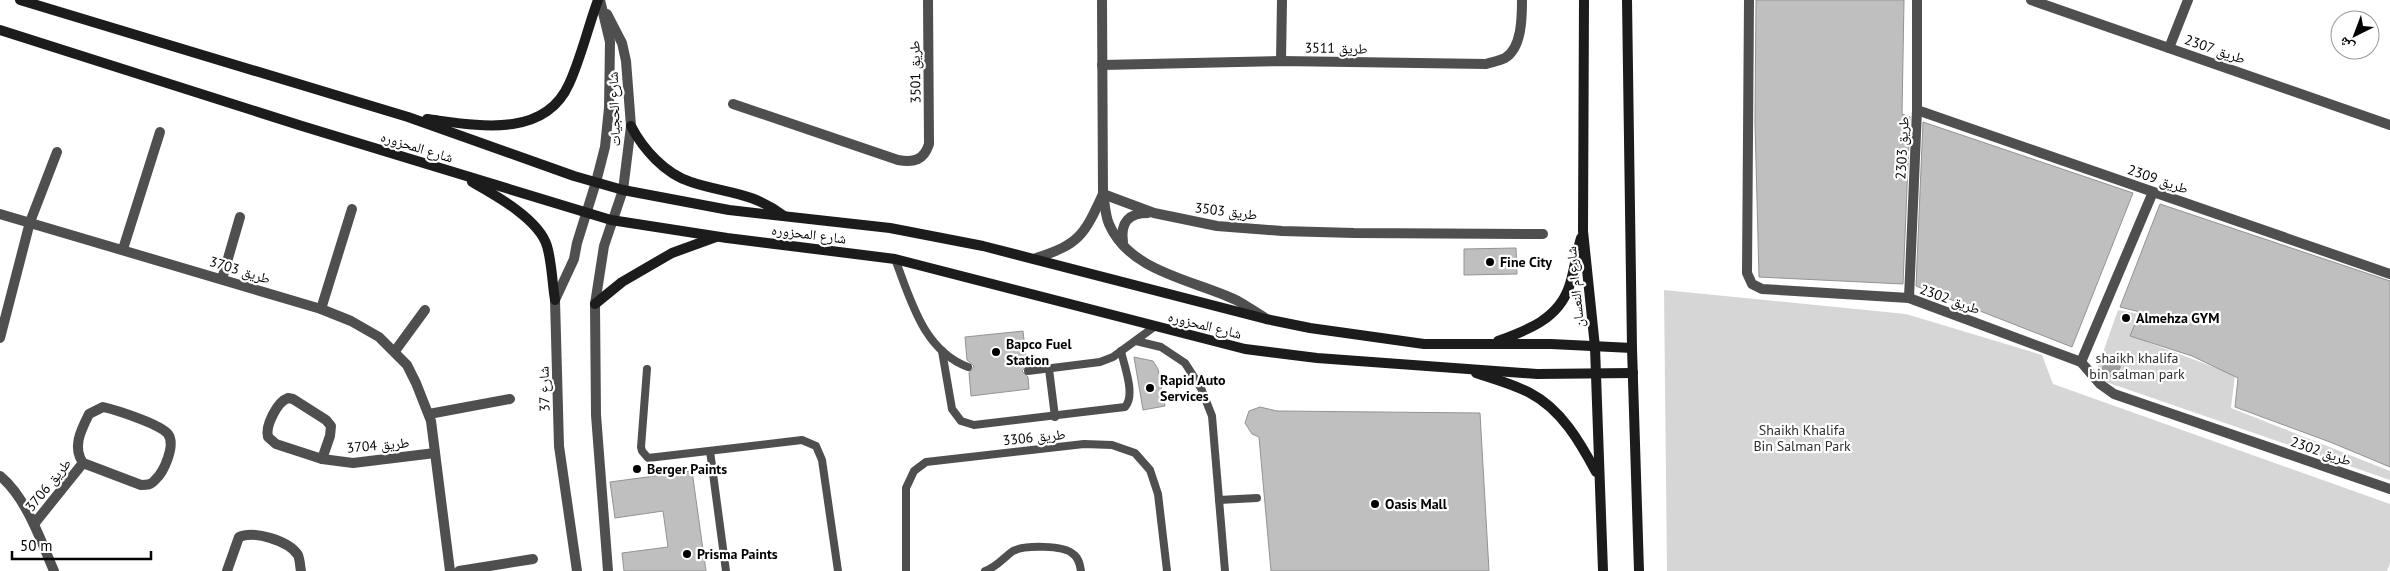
<svg xmlns="http://www.w3.org/2000/svg" width="2390" height="571" font-family="'PT Sans','Noto Naskh Arabic',sans-serif">
<style>
.green{fill:#d6d6d6}
.water{fill:#9d9d9d}
.building{fill:#bfbfbf;stroke:#939393}
.lines{fill:none;stroke-linecap:round;stroke-linejoin:round}
.service{stroke:#4f4f4f;stroke-width:8}
.minor{stroke:#4f4f4f;stroke-width:10}
.secondary{stroke:#1c1c1c;stroke-width:10}
.poi-dot{fill:#000;stroke:#fff;stroke-width:2}
.labels{text-anchor:middle;dominant-baseline:central;stroke-width:4.5;stroke-linejoin:round;paint-order:stroke}
.street-label{font-size:14px;fill:#000;stroke:#fff}
.poi-label{font-size:14px;font-weight:bold;fill:#000;stroke:#fff;text-anchor:start}
.park-label{font-size:14px;fill:#2d2d2d;stroke:#fff}
</style>
<rect width="100%" height="100%" fill="#fff"/>
<!-- green -->
<g class="green">
<path d="M1664,290L1906,314L2042,355L2053,384L2390,504V563L2387,571H1667Z"/>
<path d="M2118,310L2139,314L2131,336L2235,375L2231,408L2390,471V480L2106,382L2096,372Z"/>
</g>
<!-- water -->
<path class="water" d="M2105,358L2121,366L2117,381L2109,378L2101,371Z"/>
<!-- building -->
<g class="building">
<path d="M1756,0H1904L1902,114L1910,117L1903,284L1759,277L1755,123Z"/>
<path d="M1923,122L2133,193L2072,347L1916,286Z"/>
<path d="M2160,204L2390,281V467L2330,442L2235,407L2238,378L2192,356L2130,336L2140,312L2120,307Z"/>
<path d="M1516,248L1517,274L1464,275V249Z"/>
<path d="M1023,331L1027,366L1022,371L1028,377L1029,389L971,396L969,373L974,366L967,360L965,337Z"/>
<path d="M1134,357L1153,361L1158,369L1165,406L1143,410Z"/>
<path d="M1260,407L1277,411L1480,413L1489,571H1271L1259,437L1252,434L1245,423L1249,411Z"/>
<path d="M692,471L706,571H624L622,553L668,547L663,511L615,518L610,482Z"/>
</g>
<g class="lines">
<!-- service -->
<g class="service">
<path d="M895,259C911,300 923,350 968,367"/>
<path d="M1136,341L1161,347L1185,363L1201,388L1212,416L1225,571"/>
<path d="M942,351L952,409L961,421L974,425L1125,407C1136,395 1124,366 1121,351"/>
<path d="M647,369L641,447L642,451L648,458L802,440L816,446L822,460L838,571"/>
<path d="M1049,369L1055,417"/>
<path d="M1028,371L1100,362L1113,357L1154,327"/>
<path d="M710,451L726,571"/>
<path d="M1219,500L1257,498"/>
<path d="M906,571V488L914,471L926,462L1084,444L1112,445L1135,453L1150,470L1158,494L1167,571"/>
<path d="M985,571C997,567 1003,558 1013,551C1024,545 1064,545 1073,554C1079,558 1080,565 1081,571"/>
</g>
<!-- minor -->
<g class="minor">
<path d="M1102,0L1103,194C1105,203 1105,215 1109,224C1130,273 1196,280 1238,301C1247,306 1255,312 1264,317"/>
<path d="M1749,0L1747,273L1752,284L1762,289L1909,298L2081,362L2100,384L2114,394L2390,489"/>
<path d="M2031,0L2390,125"/>
<path d="M607,14L622,43L626,61L631,126L623,190L604,246L595,304L596,415L608,571"/>
<path d="M2169,48L2188,0"/>
<path d="M1281,61L1282,0"/>
<path d="M1102,65L1281,61L1486,64C1492,62 1499,61 1505,58C1522,48 1522,17 1522,0"/>
<path d="M733,104L898,160C914,163 924,160 929,144L928,0"/>
<path d="M1917,110L2390,274"/>
<path d="M1103,194L1154,213L1217,226L1282,231L1354,233L1543,234"/>
<path d="M0,214L321,309L351,321L379,337L407,365L416,383L431,421L450,571"/>
<path d="M1123,242C1120,222 1129,213 1148,213"/>
<path d="M123,249L160,132"/>
<path d="M1036,258C1080,244 1084,235 1103,194"/>
<path d="M222,279L240,217"/>
<path d="M1909,298L1917,110V0"/>
<path d="M321,309L352,209"/>
<path d="M0,338L30,222L57,152"/>
<path d="M395,351L425,310"/>
<path d="M2081,362L2153,192"/>
<path d="M288,398L293,399L326,420L331,426L330,436L322,459L276,444L268,437C265,426 277,402 288,398Z"/>
<path d="M103,407C116,410 160,424 168,434C176,445 164,472 155,480C151,485 147,485 141,485L83,463C72,447 81,430 89,414Z"/>
<path d="M429,414L510,399"/>
<path d="M322,459L353,463L435,453"/>
<path d="M0,476C26,497 41,541 54,571"/>
<path d="M34,524L83,463"/>
<path d="M227,571L239,537C254,530 289,541 298,555C300,560 300,566 301,571"/>
<path d="M459,571L533,559"/>
<path d="M577,571L559,446L555,300L574,259L577,243L596,182L605,147L609,108L610,42L600,0"/>
</g>
<!-- secondary -->
<g class="secondary">
<path d="M20,0L408,117L574,176L623,190L729,210L890,228L983,246L1266,319L1310,328L1424,344H1551L1632,348"/>
<path d="M1584,0L1583,231L1595,347L1603,571"/>
<path d="M1627,0L1632,348L1639,571"/>
<path d="M0,30L302,126L611,220L727,238L895,259L1245,349L1317,358L1537,374L1633,373"/>
<path d="M427,119C474,125 544,140 569,84C581,58 588,27 598,0"/>
<path d="M631,126C643,149 665,174 691,182C727,194 751,191 784,216"/>
<path d="M472,182C495,195 539,219 547,246C552,263 552,282 555,300"/>
<path d="M595,304L622,282L672,253L716,237"/>
<path d="M1498,341C1528,330 1558,319 1569,287C1574,273 1576,254 1581,238"/>
<path d="M1476,373C1494,379 1513,384 1530,393C1561,409 1580,442 1596,472"/>
</g>
</g>
<!-- markers -->
<g class="poi-dot">
<circle cx="1490" cy="262" r="5"/>
<circle cx="2126" cy="318" r="5"/>
<circle cx="996" cy="352" r="5"/>
<circle cx="1150" cy="388" r="5"/>
<circle cx="637" cy="469" r="5"/>
<circle cx="1375" cy="504" r="5"/>
<circle cx="687" cy="554" r="5"/>
</g>
<g class="labels">
<!-- street labels -->
<g class="street-label">
<text transform="translate(1336 48) rotate(1)">طريق 3511</text>
<text transform="translate(2215 49) rotate(19)">طريق 2307</text>
<text transform="translate(915 72) rotate(-91)">طريق 3501</text>
<text transform="translate(614 109) rotate(-92)">شارع الحجيات</text>
<text transform="translate(417 147) rotate(17)">شارع المحزوره</text>
<text transform="translate(1902 148) rotate(-87)">طريق 2303</text>
<text transform="translate(2158 179) rotate(19)">طريق 2309</text>
<text transform="translate(1226 211) rotate(7)">طريق 3503</text>
<text transform="translate(809 234) rotate(7)">شارع المحزوره</text>
<text transform="translate(240 270) rotate(17)">طريق 3703</text>
<text transform="translate(1575 287) rotate(-96)">شارع ام النعسان</text>
<text transform="translate(1950 299) rotate(20)">طريق 2302</text>
<text transform="translate(1205 325) rotate(14)">شارع المحزوره</text>
<text transform="translate(544 389) rotate(-91)">شارع 37</text>
<text transform="translate(1034 437) rotate(-6)">طريق 3306</text>
<text transform="translate(378 445) rotate(-5)">طريق 3704</text>
<text transform="translate(2321 451) rotate(19)">طريق 2302</text>
<text transform="translate(48 485) rotate(-51)">طريق 3706</text>
</g>
<!-- poi labels -->
<g class="poi-label">
<text x="1500" y="262">Fine City</text>
<text x="2136" y="318">Almehza GYM</text>
<text x="1006" y="344">Bapco Fuel<tspan x="1006" dy="16">Station</tspan></text>
<text x="1160" y="380">Rapid Auto<tspan x="1160" dy="16">Services</tspan></text>
<text x="647" y="469">Berger Paints</text>
<text x="1385" y="504">Oasis Mall</text>
<text x="697" y="554">Prisma Paints</text>
</g>
<!-- park labels -->
<g class="park-label">
<text x="2137" y="358">shaikh khalifa<tspan x="2137" dy="16">bin salman park</tspan></text>
<text x="1802" y="430">Shaikh Khalifa<tspan x="1802" dy="16">Bin Salman Park</tspan></text>
</g>
</g>
<!-- north arrow -->
<g transform="translate(2355 35) rotate(222)"><circle r="24" fill="#ffffff" stroke="#999999"/>
<path d="M0-4L9 19L0 12L-9 19Z" fill="#000000"/>
<text y="-8" font-size="14" font-weight="bold" text-anchor="middle" fill="#000000">ش</text>
</g>
<!-- scale -->
<path d="M12 551v8h139v-8" fill="none" stroke="#000000" stroke-width="2.5"/>
<text x="20" y="551" font-size="15" fill="#000000" stroke="#ffffff" stroke-width="4" paint-order="stroke">50 m</text>
</svg>
